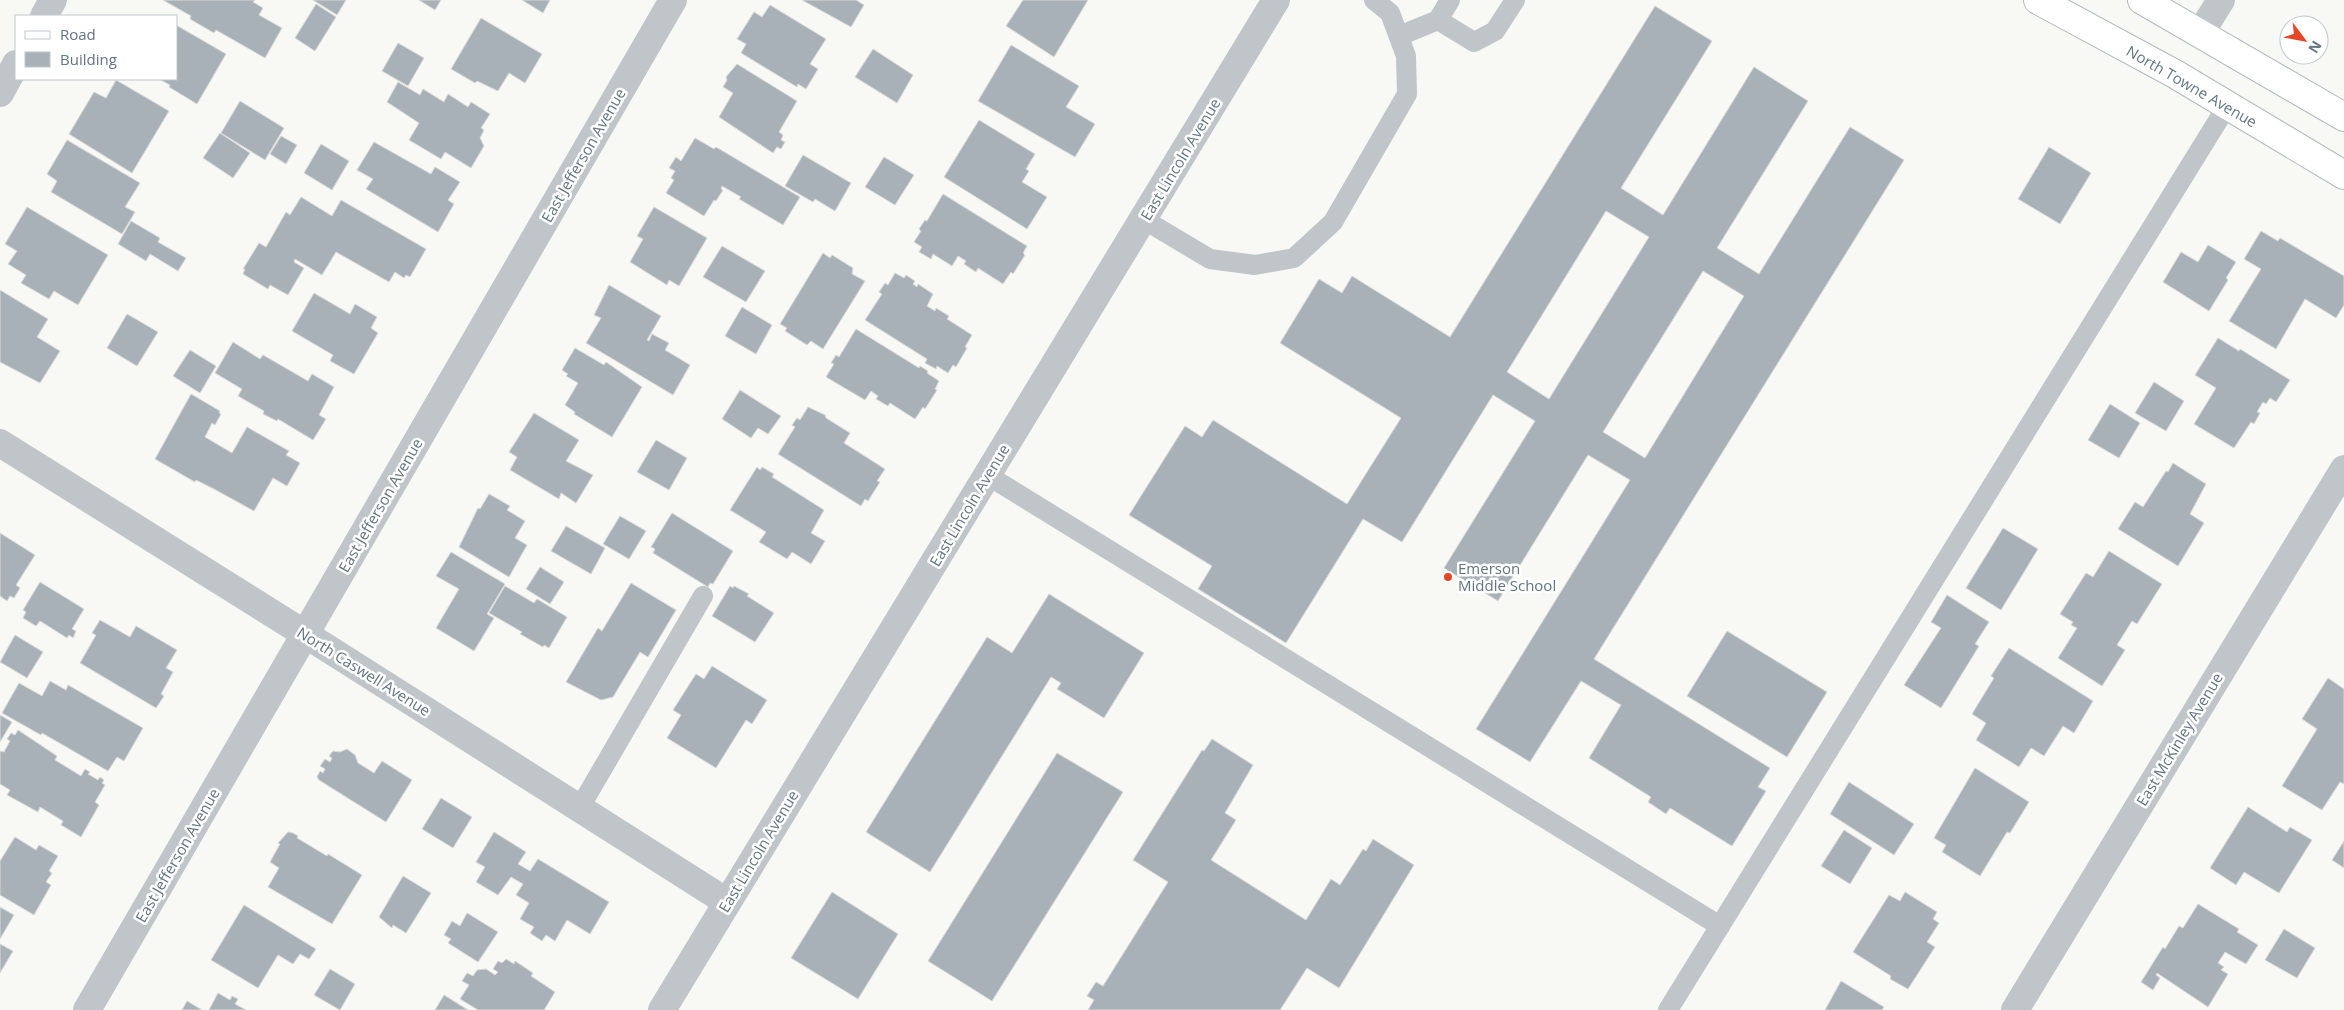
<svg xmlns="http://www.w3.org/2000/svg" width="2344" height="1010" font-family="'Open Sans',sans-serif">
<style>
.building{fill:#a8b1b7;stroke:#d9d9d7;fill-rule:evenodd}
.lines{fill:none;stroke-linecap:round;stroke-linejoin:round}
.primary-casing{stroke:#b4b9bd;stroke-width:30}
.lane{stroke:#c0c5c9;stroke-width:20}
.street{stroke:#c0c5c9;stroke-width:28}
.primary{stroke:#fff;stroke-width:28}
.poi-dot{fill:#e74626;stroke:#fff;stroke-width:2}
.labels{text-anchor:middle;dominant-baseline:central;stroke-width:5;stroke-linejoin:round;paint-order:stroke}
.street-label{font-size:15px;fill:#627581;stroke:#fff}
.poi-label{font-size:15px;fill:#627581;stroke:#fff;text-anchor:start}
</style>
<rect width="100%" height="100%" fill="#f8f8f5"/>
<!-- building -->
<g class="building">
<path d="M163,0H255L253,2L263,8L259,15L282,28L265,58L216,30L214,33L190,19L191,16Z"/>
<path d="M313,0H346L337,15Z"/>
<path d="M419,0H441L435,10Z"/>
<path d="M522,0H550L543,13Z"/>
<path d="M802,0H856L864,5L851,27Z"/>
<path d="M1023,0H1088L1054,57L1006,26Z"/>
<path d="M316,4L336,17L315,51L295,38Z"/>
<path d="M770,5L826,39L810,64L818,69L806,89L798,84L797,87L741,53L746,44L737,39L754,12L762,17Z"/>
<path d="M1655,6L1712,41L1621,188L1663,215L1754,67L1808,101L1717,248L1759,274L1850,127L1904,160L1594,659L1770,768L1758,787L1766,791L1732,846L1670,808L1666,814L1648,802L1651,797L1589,758L1621,705L1581,681L1530,762L1476,729L1630,480L1588,455L1498,601L1444,568L1535,421L1493,395L1402,542L1363,519L1286,643L1198,589L1212,566L1129,515L1185,426L1202,437L1213,420L1347,504L1401,418L1280,343L1319,279L1342,293L1352,276L1450,337ZM1606,211L1649,237L1549,399L1507,372ZM1703,271L1744,296L1645,458L1603,432Z"/>
<path d="M481,18L542,54L525,83L509,73L498,91L477,81L475,83L451,69Z"/>
<path d="M176,25L226,54L197,104L169,87L170,85L159,79H176Z"/>
<path d="M398,43L424,58L408,86L382,71Z"/>
<path d="M1011,45L1079,86L1066,107L1095,124L1075,157L978,101Z"/>
<path d="M873,49L913,75L897,103L855,77Z"/>
<path d="M737,64L797,101L779,132L783,135L781,140L785,142L781,149L777,147L773,153L719,117L733,93L723,87L727,80L726,77Z"/>
<path d="M116,80L169,111L132,173L69,134L94,92L106,98Z"/>
<path d="M398,82L420,95L423,89L444,102L448,94L468,107L471,102L490,114L481,128L484,130L480,138L484,146L471,168L445,152L441,159L409,140L419,123L387,102Z"/>
<path d="M240,101L284,128L265,160L221,133Z"/>
<path d="M979,120L1035,154L1026,169L1029,171L1022,182L1047,197L1027,229L944,177Z"/>
<path d="M220,133L250,153L233,178L203,158Z"/>
<path d="M281,136L297,145L286,164L270,154Z"/>
<path d="M695,138L714,149L716,147L800,197L783,225L739,199L741,197L722,186L721,189L723,190L716,201L714,200L704,216L666,193L674,180L671,178L675,171L669,168L676,157L681,161Z"/>
<path d="M67,140L140,183L125,207L135,212L122,234L51,192L57,181L47,174Z"/>
<path d="M374,142L431,174L435,167L460,182L448,200L454,204L438,232L366,189L373,179L357,170Z"/>
<path d="M321,144L349,161L332,190L304,173Z"/>
<path d="M2049,147L2091,173L2060,224L2018,199Z"/>
<path d="M803,155L851,183L835,211L815,199L813,202L785,186Z"/>
<path d="M884,157L914,175L895,205L865,187Z"/>
<path d="M943,194L1027,246L1023,253L1025,255L1013,274L1011,272L1003,284L978,268L976,272L964,264L966,261L958,256L952,266L933,254L931,259L919,252L922,247L914,242L921,231L919,229L925,220L927,221Z"/>
<path d="M301,197L332,216L341,200L426,249L410,277L406,275L404,278L395,272L389,282L336,252L322,275L295,259L294,262L304,268L288,295L270,285L268,289L243,274L245,269H243L259,243L266,247L286,212L290,215Z"/>
<path d="M27,207L108,255L78,305L54,291L49,299L21,283L26,275L8,264L17,251L5,244Z"/>
<path d="M654,207L707,238L679,286L669,280L667,285L630,262L643,239L637,236Z"/>
<path d="M131,221L160,238L158,242L186,258L178,271L150,254L146,261L118,244Z"/>
<path d="M2261,231L2278,241L2280,238L2344,276V305L2336,318L2305,299L2276,349L2229,321L2261,269L2244,259Z"/>
<path d="M2208,245L2236,262L2226,278L2228,280L2209,311L2163,282L2181,252L2198,262Z"/>
<path d="M722,246L765,271L746,302L703,277Z"/>
<path d="M823,253L830,258L832,255L853,268L852,274L865,281L823,349L811,341L807,345L785,331L787,328L780,324Z"/>
<path d="M895,273L904,278L906,275L915,281L913,284L917,287L918,284L933,294L927,306L935,311L936,308L949,316L947,319L972,335L965,347L967,348L956,367L953,365L948,373L937,366L936,369L925,363L927,359L865,320L882,294L879,292L885,283L888,285Z"/>
<path d="M609,285L661,316L647,340L649,341L652,334L669,343L665,350L690,365L673,395L586,343L601,318L594,315Z"/>
<path d="M0,290L48,319L37,337L60,351L40,383L0,362Z"/>
<path d="M314,293L350,314L355,304L377,317L371,328L378,333L354,374L330,361L333,355L292,331Z"/>
<path d="M742,307L772,325L756,354L725,336Z"/>
<path d="M127,314L158,332L137,366L107,348Z"/>
<path d="M856,329L919,368L920,366L928,371L927,373L939,381L935,389L937,390L925,409L923,407L915,419L890,403L888,406L876,399L878,396L871,391L865,400L826,377L834,364L831,363L836,355L839,357Z"/>
<path d="M2218,338L2239,351L2240,349L2290,380L2276,402L2270,398L2266,404L2263,402L2257,412L2260,413L2254,424L2251,422L2234,448L2194,424L2216,388L2195,375Z"/>
<path d="M233,342L260,359L263,355L308,381L312,374L334,387L319,415L326,419L313,440L278,419L277,421L263,414L264,411L238,396L242,389L215,373Z"/>
<path d="M575,348L604,365L606,362L642,387L612,437L574,414L575,412L565,405L578,383L566,376L568,374L562,370Z"/>
<path d="M190,350L216,366L200,393L173,376Z"/>
<path d="M2154,382L2184,401L2166,431L2135,413Z"/>
<path d="M740,390L781,416L768,434L758,428L751,438L722,419Z"/>
<path d="M191,394L220,411L219,413L221,414L215,425L212,423L205,437L232,453L247,427L289,451L286,455L300,463L287,486L273,478L254,511L214,489L196,480L195,482L155,459Z"/>
<path d="M2110,404L2140,423L2119,458L2088,440Z"/>
<path d="M808,407L825,415L826,418L850,433L844,443L885,469L877,481L880,482L868,501L865,499L861,506L778,454L795,427L792,425L797,418L800,420Z"/>
<path d="M534,413L579,440L566,461L593,475L576,503L561,493L559,499L510,470L517,457L509,452Z"/>
<path d="M656,440L687,458L669,490L637,472Z"/>
<path d="M2173,463L2206,484L2190,514L2204,523L2178,566L2118,529L2135,502L2143,507L2166,471L2168,472Z"/>
<path d="M757,467L760,470L762,467L774,474L772,477L824,510L811,533L825,541L811,564L792,552L787,559L759,542L766,532L730,510Z"/>
<path d="M489,494L510,506L507,510L525,521L515,538L527,545L509,577L459,547L478,508L480,509Z"/>
<path d="M672,513L733,551L713,584L710,583L708,587L653,553L655,549L651,547Z"/>
<path d="M620,516L646,531L629,559L603,544Z"/>
<path d="M566,526L605,548L591,574L551,551Z"/>
<path d="M2003,528L2038,549L2001,610L1966,588Z"/>
<path d="M0,533L35,555L16,585L20,588L14,598L10,596L7,601L0,596Z"/>
<path d="M2109,551L2162,584L2137,624L2132,621L2117,645L2125,650L2102,686L2058,658L2077,628L2071,625L2073,622L2060,614L2086,573L2093,577Z"/>
<path d="M451,552L505,584L487,614L494,618L474,651L436,628L459,589L436,576Z"/>
<path d="M540,567L564,582L550,604L526,589Z"/>
<path d="M40,582L84,609L72,629L76,631L73,638L69,635L67,638L40,621L36,626L23,618L26,612L23,610Z"/>
<path d="M631,583L676,610L648,657L640,652L613,697L601,700L566,682L598,628L602,631Z"/>
<path d="M505,586L534,603L537,599L567,617L549,648L544,645L543,647L520,634L522,632L489,613Z"/>
<path d="M730,586L733,588L734,586L749,594L747,596L774,613L755,642L712,616Z"/>
<path d="M1049,594L1144,653L1104,718L1057,689L1061,683L1051,677L930,872L866,832L987,637L1012,653Z"/>
<path d="M1947,595L1989,622L1975,644L1979,646L1941,708L1904,685L1941,628L1931,622Z"/>
<path d="M100,620L130,637L136,626L177,650L166,668L173,672L161,694L164,696L156,708L80,663L96,635L92,633Z"/>
<path d="M1727,631L1827,692L1787,757L1687,696Z"/>
<path d="M15,635L43,652L27,678L0,662Z"/>
<path d="M2009,648L2093,701L2074,733L2063,726L2044,756L2031,748L2019,767L1976,740L1986,723L1972,714L1994,678L1991,676Z"/>
<path d="M712,666L767,700L752,724L746,720L716,768L667,738L681,715L673,710L696,674L704,679Z"/>
<path d="M2328,678L2344,689V784L2340,782L2322,810L2282,786L2317,729L2302,719Z"/>
<path d="M50,681L66,690L68,685L143,728L124,761L117,757L108,771L42,733L41,735L2,713L19,683L42,696Z"/>
<path d="M0,715L12,722L0,742Z"/>
<path d="M18,730L57,756L55,760L81,776L85,769L90,772L88,774L98,780L100,777L104,780L102,783L105,785L95,802L99,805L81,837L61,825L63,821L40,807L38,812L7,795L10,790L0,784V751L4,752L10,741L7,739L11,733L15,735Z"/>
<path d="M1212,739L1253,765L1225,813L1236,820L1211,860L1306,920L1331,879L1340,885L1363,849L1366,851L1373,839L1414,865L1339,988L1307,968L1280,1010H1088L1094,1000L1087,996L1096,982L1103,986L1168,882L1133,860L1202,750L1204,751Z"/>
<path d="M347,749L355,755L358,763L374,773L382,761L412,780L386,822L319,780L317,777L320,771L323,773L325,769L320,766L325,759L330,762L332,758L329,756L333,751L340,752Z"/>
<path d="M1057,753L1123,792L992,1001L928,961Z"/>
<path d="M1975,768L2029,802L2010,833L2007,832L1980,876L1942,852L1946,845L1934,838Z"/>
<path d="M1849,782L1914,824L1894,855L1830,814Z"/>
<path d="M441,798L472,817L453,848L422,829Z"/>
<path d="M2248,807L2287,832L2290,827L2312,840L2279,893L2244,872L2236,885L2210,868Z"/>
<path d="M1844,830L1872,848L1850,884L1821,866Z"/>
<path d="M288,832L293,833L298,836L297,838L327,856L328,854L362,875L332,924L268,887L279,868L270,862L280,844L278,843Z"/>
<path d="M494,832L526,852L518,864L530,871L538,859L609,902L590,934L567,920L555,941L546,935L542,941L530,933L534,927L520,919L529,903L516,895L523,884L511,877L498,895L476,882L485,867L476,862Z"/>
<path d="M15,837L36,850L39,845L58,856L49,871L52,873L46,882L51,885L34,915L0,895V861Z"/>
<path d="M2344,841V868L2332,860Z"/>
<path d="M403,876L431,893L406,933L393,925L392,928L379,917Z"/>
<path d="M832,892L898,934L858,999L791,958Z"/>
<path d="M1905,892L1937,912L1933,919L1939,923L1927,942L1935,947L1908,989L1890,979L1891,976L1853,952L1889,895L1900,901Z"/>
<path d="M2198,904L2239,929L2237,932L2258,945L2246,964L2225,952L2218,963L2224,967L2221,970L2228,974L2208,1007L2157,973L2156,975L2160,978L2153,990L2141,982L2163,947L2165,949L2179,926L2183,928Z"/>
<path d="M244,905L316,949L309,959L300,954L293,964L278,955L258,988L211,960Z"/>
<path d="M0,907L14,915L0,939Z"/>
<path d="M467,913L498,932L478,962L448,943L451,939L444,935L452,921L460,926Z"/>
<path d="M2284,929L2315,948L2297,978L2265,960Z"/>
<path d="M0,944L13,951L0,973Z"/>
<path d="M506,959L514,964L515,961L533,973L531,976L555,992L544,1010H478L460,999L469,985L462,981L467,973L473,976L477,970L486,969L495,975L498,972L493,969L498,961L502,963Z"/>
<path d="M330,969L355,984L340,1010L314,995Z"/>
<path d="M1841,981L1884,1007L1882,1010H1825Z"/>
<path d="M218,993L230,1000L232,996L238,999L235,1004L246,1010H209Z"/>
<path d="M444,995L468,1010H435Z"/>
<path d="M187,1001L202,1010H182Z"/>
</g>
<g class="lines">
<!-- primary casing -->
<g class="primary-casing">
<g id="primary">
<path d="M2038,0L2175,74L2344,175"/>
<path d="M2142,0L2344,117"/>
</g>
</g>
<!-- lane -->
<g class="lane">
<path d="M1438,20L1474,42L1495,31L1515,0"/>
<path d="M1399,36L1438,20L1450,0"/>
<path d="M1143,219L1210,259L1255,265L1294,258L1333,222L1407,94L1406,56L1390,13L1374,0"/>
<path d="M987,475L1720,926"/>
<path d="M579,809L703,596"/>
<path d="M1668,1010L2227,106"/>
</g>
<!-- street -->
<g class="street">
<path d="M44,16L53,0"/>
<path d="M2201,32L2221,0"/>
<path d="M0,93L16,64"/>
<path d="M0,443L305,634L727,902"/>
<path d="M87,1010L673,0"/>
<path d="M662,1010L1276,0"/>
<path d="M2015,1010L2344,469"/>
</g>
<!-- primary -->
<use href="#primary" class="primary"/>
</g>
<!-- markers -->
<circle class="poi-dot" cx="1448" cy="577" r="5"/>
<g class="labels">
<!-- street labels -->
<g class="street-label">
<text transform="translate(2192 86) rotate(30)">North Towne Avenue</text>
<text transform="translate(583 155) rotate(-60)">East Jefferson Avenue</text>
<text transform="translate(1180 159) rotate(-59)">East Lincoln Avenue</text>
<text transform="translate(380 505) rotate(-60)">East Jefferson Avenue</text>
<text transform="translate(969 505) rotate(-59)">East Lincoln Avenue</text>
<text transform="translate(364 671) rotate(32)">North Caswell Avenue</text>
<text transform="translate(2179 739) rotate(-59)">East McKinley Avenue</text>
<text transform="translate(758 851) rotate(-59)">East Lincoln Avenue</text>
<text transform="translate(177 855) rotate(-60)">East Jefferson Avenue</text>
</g>
<!-- poi labels -->
<g class="poi-label">
<text x="1458" y="568">Emerson<tspan x="1458" dy="17">Middle School</tspan></text>
</g>
</g>
<!-- legend -->
<rect x="15" y="15" width="162" height="65" fill="#ffffff" stroke="#c0c8cd"/>
<rect x="25" y="31" width="25" height="8" fill="#ffffff" stroke="#c0c8cd"/>
<text x="60" y="40" font-size="15" fill="#627581">Road</text>
<rect x="25" y="52" width="25" height="15" fill="#a8b1b7" stroke="#c0c8cd"/>
<text x="60" y="65" font-size="15" fill="#627581">Building</text>
<!-- north arrow -->
<g transform="translate(2304 40) rotate(122)"><circle r="24" fill="#ffffff" stroke="#c0c8cd"/>
<path d="M0-4L9 19L0 12L-9 19Z" fill="#e74626"/>
<text y="-8" font-size="14" font-weight="bold" text-anchor="middle" fill="#627581">N</text>
</g>
</svg>
